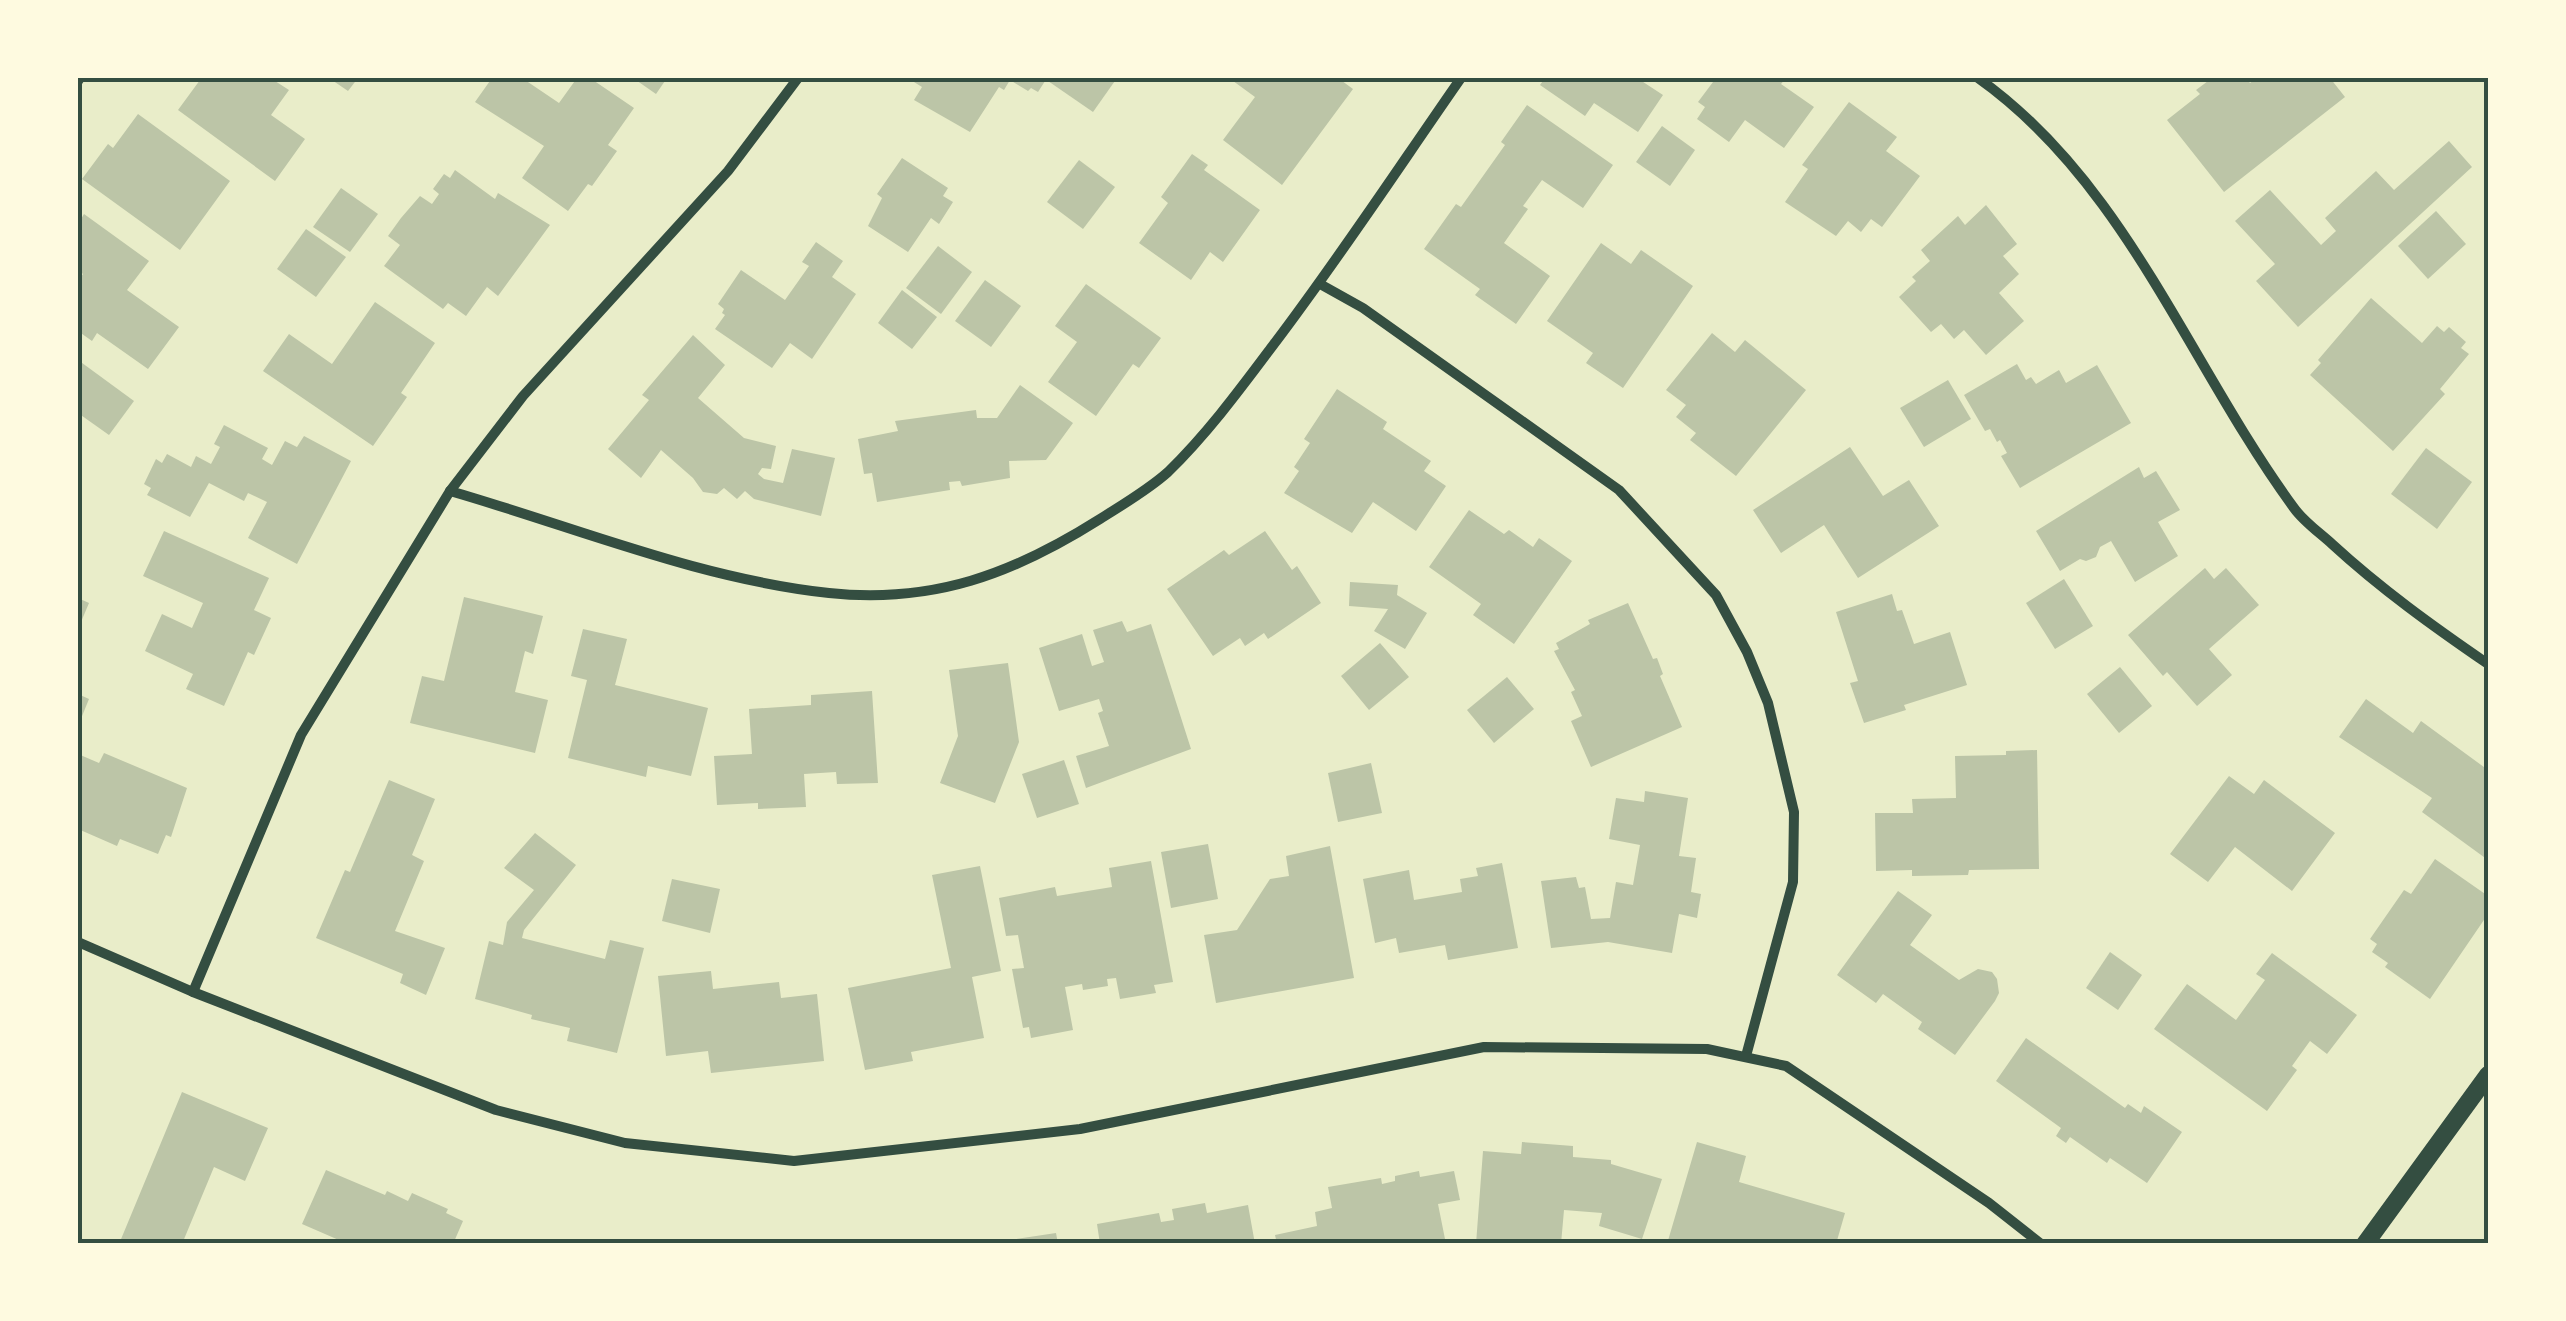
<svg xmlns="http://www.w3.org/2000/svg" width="2566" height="1321" font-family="Poppins,sans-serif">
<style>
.building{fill:#bcc5a7}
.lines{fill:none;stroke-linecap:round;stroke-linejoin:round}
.minor{stroke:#344e41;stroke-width:10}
.tertiary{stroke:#344e41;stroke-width:18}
.neatline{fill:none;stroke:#344e41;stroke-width:4}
</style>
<rect width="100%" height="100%" fill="#e9edc9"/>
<!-- building -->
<g class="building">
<path d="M196,78H277L275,81L289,90L271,115L305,139L275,181L178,110L200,80Z"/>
<path d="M329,78H358L348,91Z"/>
<path d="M492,78H522L559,103L577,78H590L634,108L608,145L617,151L592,186L588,184L568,211L522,178L544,146L475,102Z"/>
<path d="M633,78H667L656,94Z"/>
<path d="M916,78H1047L1038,92L1031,88L1028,91L1010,80L1004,90L999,87L970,132L914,100L922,87L914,82Z"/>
<path d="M1051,78H1117L1093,112L1048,81Z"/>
<path d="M1229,78H1338L1353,89L1282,185L1223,140L1255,97Z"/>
<path d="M1545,78H1637L1663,95L1638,132L1594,103L1585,116L1540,85Z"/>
<path d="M1716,78H1786L1781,84L1814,107L1784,148L1745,120L1729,142L1697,119L1705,107L1698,102Z"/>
<path d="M2212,78H2246L2250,83L2257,78H2330L2345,97L2224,192L2167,120L2200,94L2196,90Z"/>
<path d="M1849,102L1897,137L1886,151L1920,176L1882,227L1871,219L1861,232L1848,221L1836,236L1785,202L1808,169L1802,165Z"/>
<path d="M1527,105L1613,165L1583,208L1542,180L1523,206L1528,209L1504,243L1550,276L1516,324L1475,295L1480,289L1424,249L1456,204L1461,207L1505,145L1501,142Z"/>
<path d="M138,114L230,181L180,250L82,179L108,144L113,148Z"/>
<path d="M1662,126L1695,150L1670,186L1636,162Z"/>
<path d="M2449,141L2472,167L2298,327L2256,281L2275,264L2235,221L2270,190L2321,245L2336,231L2325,218L2376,171L2394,190Z"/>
<path d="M1192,154L1208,165L1204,170L1260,210L1223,262L1210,252L1191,280L1139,243L1168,203L1161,197Z"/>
<path d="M902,158L948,188L943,196L953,202L939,224L931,218L908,252L868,226L882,198L877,194Z"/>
<path d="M1079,160L1115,187L1083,229L1047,202Z"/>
<path d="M455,170L495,199L498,193L550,225L498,296L487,287L466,316L448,303L443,309L384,266L400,245L388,236L401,218L420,196L432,204L439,194L433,189L444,174L450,178Z"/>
<path d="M341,188L378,214L350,252L313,227Z"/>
<path d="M1986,205L2017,244L2003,256L2019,274L1999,293L2024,321L1986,355L1964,330L1954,339L1941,324L1931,332L1899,297L1916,281L1912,277L1930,261L1921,250L1958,216L1965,225Z"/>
<path d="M2436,211L2466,244L2428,279L2398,246Z"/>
<path d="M84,214L149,261L127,290L179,327L148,369L97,333L92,341L78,331V281L83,274L78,270V224Z"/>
<path d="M306,229L346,257L316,297L277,269Z"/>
<path d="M816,242L843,261L832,277L856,294L812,359L790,343L772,368L715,329L725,315L722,313L724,309L718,304L741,270L785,300L809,266L802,262Z"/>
<path d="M1601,243L1631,264L1641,250L1693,286L1623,388L1586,363L1593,353L1547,321Z"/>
<path d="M938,246L972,272L941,314L906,288Z"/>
<path d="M985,280L1021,306L991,347L955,321Z"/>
<path d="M1086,284L1161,338L1139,368L1133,364L1096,416L1048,382L1077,342L1055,326Z"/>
<path d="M902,290L937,317L912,349L878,323Z"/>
<path d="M2371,298L2422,343L2437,326L2444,332L2449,327L2466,342L2461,348L2469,354L2440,389L2445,394L2393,451L2310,375L2321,363L2318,360Z"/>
<path d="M375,302L435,343L401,393L407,397L373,446L263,371L289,334L332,364Z"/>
<path d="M1712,333L1735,352L1745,340L1806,390L1736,476L1690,440L1696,433L1676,417L1686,405L1666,390Z"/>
<path d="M693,335L725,365L698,398L744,438L776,446L771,469L762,468L758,474L764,479L783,483L792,449L835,458L821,516L754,499L745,491L737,499L724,488L717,494L703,492L693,478L661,450L641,478L608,449L649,400L642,395Z"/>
<path d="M78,360L134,401L109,435L78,413Z"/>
<path d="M2017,364L2026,380L2031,377L2036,384L2059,370L2066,383L2097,365L2131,423L2020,488L2001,456L2007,453L2000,440L1997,442L1990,429L1985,431L1964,395Z"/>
<path d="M1948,380L1971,419L1924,447L1900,408Z"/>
<path d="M1020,385L1073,423L1046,460L1009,461L1010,478L962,486L960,481L949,482L950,490L877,502L872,473L864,474L858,439L898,431L895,421L976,410L977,418H997Z"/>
<path d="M1337,389L1387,422L1383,429L1431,461L1424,471L1446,486L1416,531L1373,502L1352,533L1284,493L1299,471L1294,467L1310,443L1304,439Z"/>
<path d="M224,425L268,448L262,459L272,465L285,441L297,447L304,436L351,461L297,564L248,538L267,502L248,493L244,501L209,483L190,517L147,495L151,488L144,484L156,459L162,463L167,454L191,467L196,456L211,464L220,447L214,444Z"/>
<path d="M1850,447L1883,496L1909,480L1939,526L1858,578L1824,525L1781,553L1753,510Z"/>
<path d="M2426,448L2472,482L2437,529L2391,494Z"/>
<path d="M2139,467L2144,478L2156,471L2180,510L2158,522L2178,556L2135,582L2111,541L2100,547L2096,557L2086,561L2080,559L2060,571L2036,531Z"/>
<path d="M1469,510L1504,534L1509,530L1533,547L1539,538L1572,561L1514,644L1473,615L1481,604L1429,567Z"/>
<path d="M164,531L269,578L254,610L271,618L254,655L248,652L224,706L186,689L193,674L145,651L162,614L192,628L203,603L143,576Z"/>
<path d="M1265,531L1292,570L1297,566L1321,603L1268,639L1264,633L1245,646L1240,638L1213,656L1167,589L1224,550L1229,555Z"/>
<path d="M2205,568L2214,579L2226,568L2259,605L2209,649L2232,675L2197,706L2167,672L2163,676L2128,635Z"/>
<path d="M2064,579L2093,626L2055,649L2026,603Z"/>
<path d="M1350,582L1398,585L1397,595L1427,613L1405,649L1374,631L1388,609L1349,606Z"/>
<path d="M1892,594L1897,611L1902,610L1914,644L1950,632L1967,685L1904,705L1906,710L1864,723L1850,683L1858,681L1836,612Z"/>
<path d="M464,597L543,616L533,654L525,651L515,692L548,700L535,753L410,723L422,676L444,681Z"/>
<path d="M78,598L89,603L78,629Z"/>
<path d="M1628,603L1653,659L1657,658L1663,674L1660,676L1682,727L1591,767L1571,721L1582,716L1571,692L1575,690L1554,651L1559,649L1556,643L1590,624L1588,620Z"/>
<path d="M1122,621L1127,632L1151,624L1191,749L1086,788L1076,756L1109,746L1098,713L1103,711L1099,699L1059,711L1039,648L1082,634L1092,666L1104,662L1093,630Z"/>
<path d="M583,629L627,639L615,685L708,708L691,776L648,766L646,777L568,758L587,680L571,676Z"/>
<path d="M1380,643L1409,677L1369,710L1341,676Z"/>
<path d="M1008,663L1019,742L995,803L940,783L958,736L949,670Z"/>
<path d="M2120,667L2152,706L2119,733L2087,694Z"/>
<path d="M1507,677L1534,709L1494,743L1467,710Z"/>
<path d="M872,691L878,783L837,784L836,772L804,774L806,807L758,809V803L717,805L714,756L752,754L749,709L811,705V695Z"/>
<path d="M78,694L89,699L78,726Z"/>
<path d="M2366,699L2413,733L2421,721L2488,770V860L2422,812L2432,798L2339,737Z"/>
<path d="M2037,750L2039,869L1969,870L1968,875L1912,876V870L1876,871L1875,813H1913L1912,799L1956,798L1955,756L2006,755V751Z"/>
<path d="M104,753L187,788L171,837L166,835L158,854L120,839L117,846L78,829V754L99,763Z"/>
<path d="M1064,760L1079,804L1037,818L1022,774Z"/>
<path d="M1371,763L1382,813L1338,822L1328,773Z"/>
<path d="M2229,776L2254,794L2264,780L2335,833L2292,891L2235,847L2208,882L2170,854Z"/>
<path d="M389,780L435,799L412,855L424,861L395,931L445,948L426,995L400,983L403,974L316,938L345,870L350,872Z"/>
<path d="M1645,791L1688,798L1679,856L1696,858L1691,892L1701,894L1697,918L1679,914L1672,953L1608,942L1551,948L1541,881L1576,877L1579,888L1585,887L1591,919L1610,918L1616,882L1633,885L1640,845L1609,839L1616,798L1644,802Z"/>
<path d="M535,833L576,865L524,930L522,938L605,959L610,940L644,948L617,1053L567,1041L570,1028L531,1019L532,1015L475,999L489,941L503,945L507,922L534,890L504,868Z"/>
<path d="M1208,844L1218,899L1171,908L1161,852Z"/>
<path d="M1330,846L1354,978L1216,1003L1204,935L1237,930L1270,879L1289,876L1286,856Z"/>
<path d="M2435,859L2488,896V914L2430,999L2385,967L2388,963L2372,952L2377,944L2370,939L2404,890L2411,894Z"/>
<path d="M1151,861L1173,982L1154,985L1156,993L1120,999L1116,978L1107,979L1108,986L1083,990L1082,984L1065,987L1073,1030L1031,1038L1029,1027L1023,1028L1012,969L1024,968L1018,935L1006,936L999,898L1055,887L1057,896L1112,887L1109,868Z"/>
<path d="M1502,863L1518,948L1448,960L1445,945L1399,953L1396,938L1375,943L1363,879L1409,870L1414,900L1462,892L1460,879L1478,876L1476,868Z"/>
<path d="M980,866L1001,971L972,977L984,1038L911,1052L913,1061L865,1070L848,988L951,968L932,875Z"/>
<path d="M672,879L720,889L710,933L662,921Z"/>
<path d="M1898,891L1932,915L1910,945L1959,980L1978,969L1992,972L1997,979L1999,993L1995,1001L1955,1055L1918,1029L1922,1022L1883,994L1876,1003L1837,975Z"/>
<path d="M2110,952L2142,975L2118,1010L2086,988Z"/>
<path d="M2272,953L2357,1015L2327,1054L2310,1041L2292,1066L2297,1070L2267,1111L2154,1029L2187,984L2236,1020L2265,980L2256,974Z"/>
<path d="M711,971L713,989L779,982L781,998L817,994L824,1061L711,1073L708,1051L666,1056L658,976Z"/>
<path d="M2026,1038L2125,1108L2128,1104L2141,1113L2144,1106L2182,1132L2147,1183L2110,1158L2107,1163L2070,1137L2066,1143L2056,1136L2061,1128L1996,1081Z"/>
<path d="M182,1092L268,1128L245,1181L214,1167L182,1244H119Z"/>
<path d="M1522,1142L1573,1146V1157L1611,1160V1164L1662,1179L1642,1239L1599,1226L1602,1213L1564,1210L1561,1244H1476L1483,1151L1521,1154Z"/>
<path d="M1697,1142L1746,1156L1739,1182L1845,1213L1836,1244H1667Z"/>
<path d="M326,1170L385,1195L387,1191L408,1201L412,1193L448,1209L446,1213L463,1221L453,1244H348L302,1224Z"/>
<path d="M1419,1171L1420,1177L1454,1171L1460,1200L1438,1204L1446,1244H1277L1275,1235L1317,1226L1315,1212L1332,1208L1328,1187L1381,1178L1382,1184L1395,1181V1176Z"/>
<path d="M1205,1203L1207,1213L1248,1205L1255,1244H1100L1097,1224L1159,1213L1161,1222L1174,1220L1172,1209Z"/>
<path d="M1056,1233L1058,1244H1004L1003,1241Z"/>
</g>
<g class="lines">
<!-- minor -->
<g class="minor">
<path d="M1978,78C2126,183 2189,365 2294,508C2304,522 2320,533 2332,544C2381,589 2434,627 2488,664"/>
<path d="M78,81L80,78"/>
<path d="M1320,284L1363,308L1619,490L1716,595L1747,652L1768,703L1794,812L1793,882L1746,1056"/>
<path d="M450,491C575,527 699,579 829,593C933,604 1013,574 1100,519C1122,505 1148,490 1168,472C1208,433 1241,388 1274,344C1340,257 1399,167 1461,78"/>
<path d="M78,942L193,992L496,1110L625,1143L794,1161L1080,1129L1484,1047L1707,1049L1786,1066L1989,1203L2041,1244"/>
<path d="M193,992L301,735L450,491L523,396L728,171L798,78"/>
</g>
<!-- tertiary -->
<path class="tertiary" d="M2365,1244L2488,1075"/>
</g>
<!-- border -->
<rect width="2566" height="1321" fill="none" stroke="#fefae0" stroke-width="160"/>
<rect x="80" y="80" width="2406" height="1161" class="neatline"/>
</svg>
